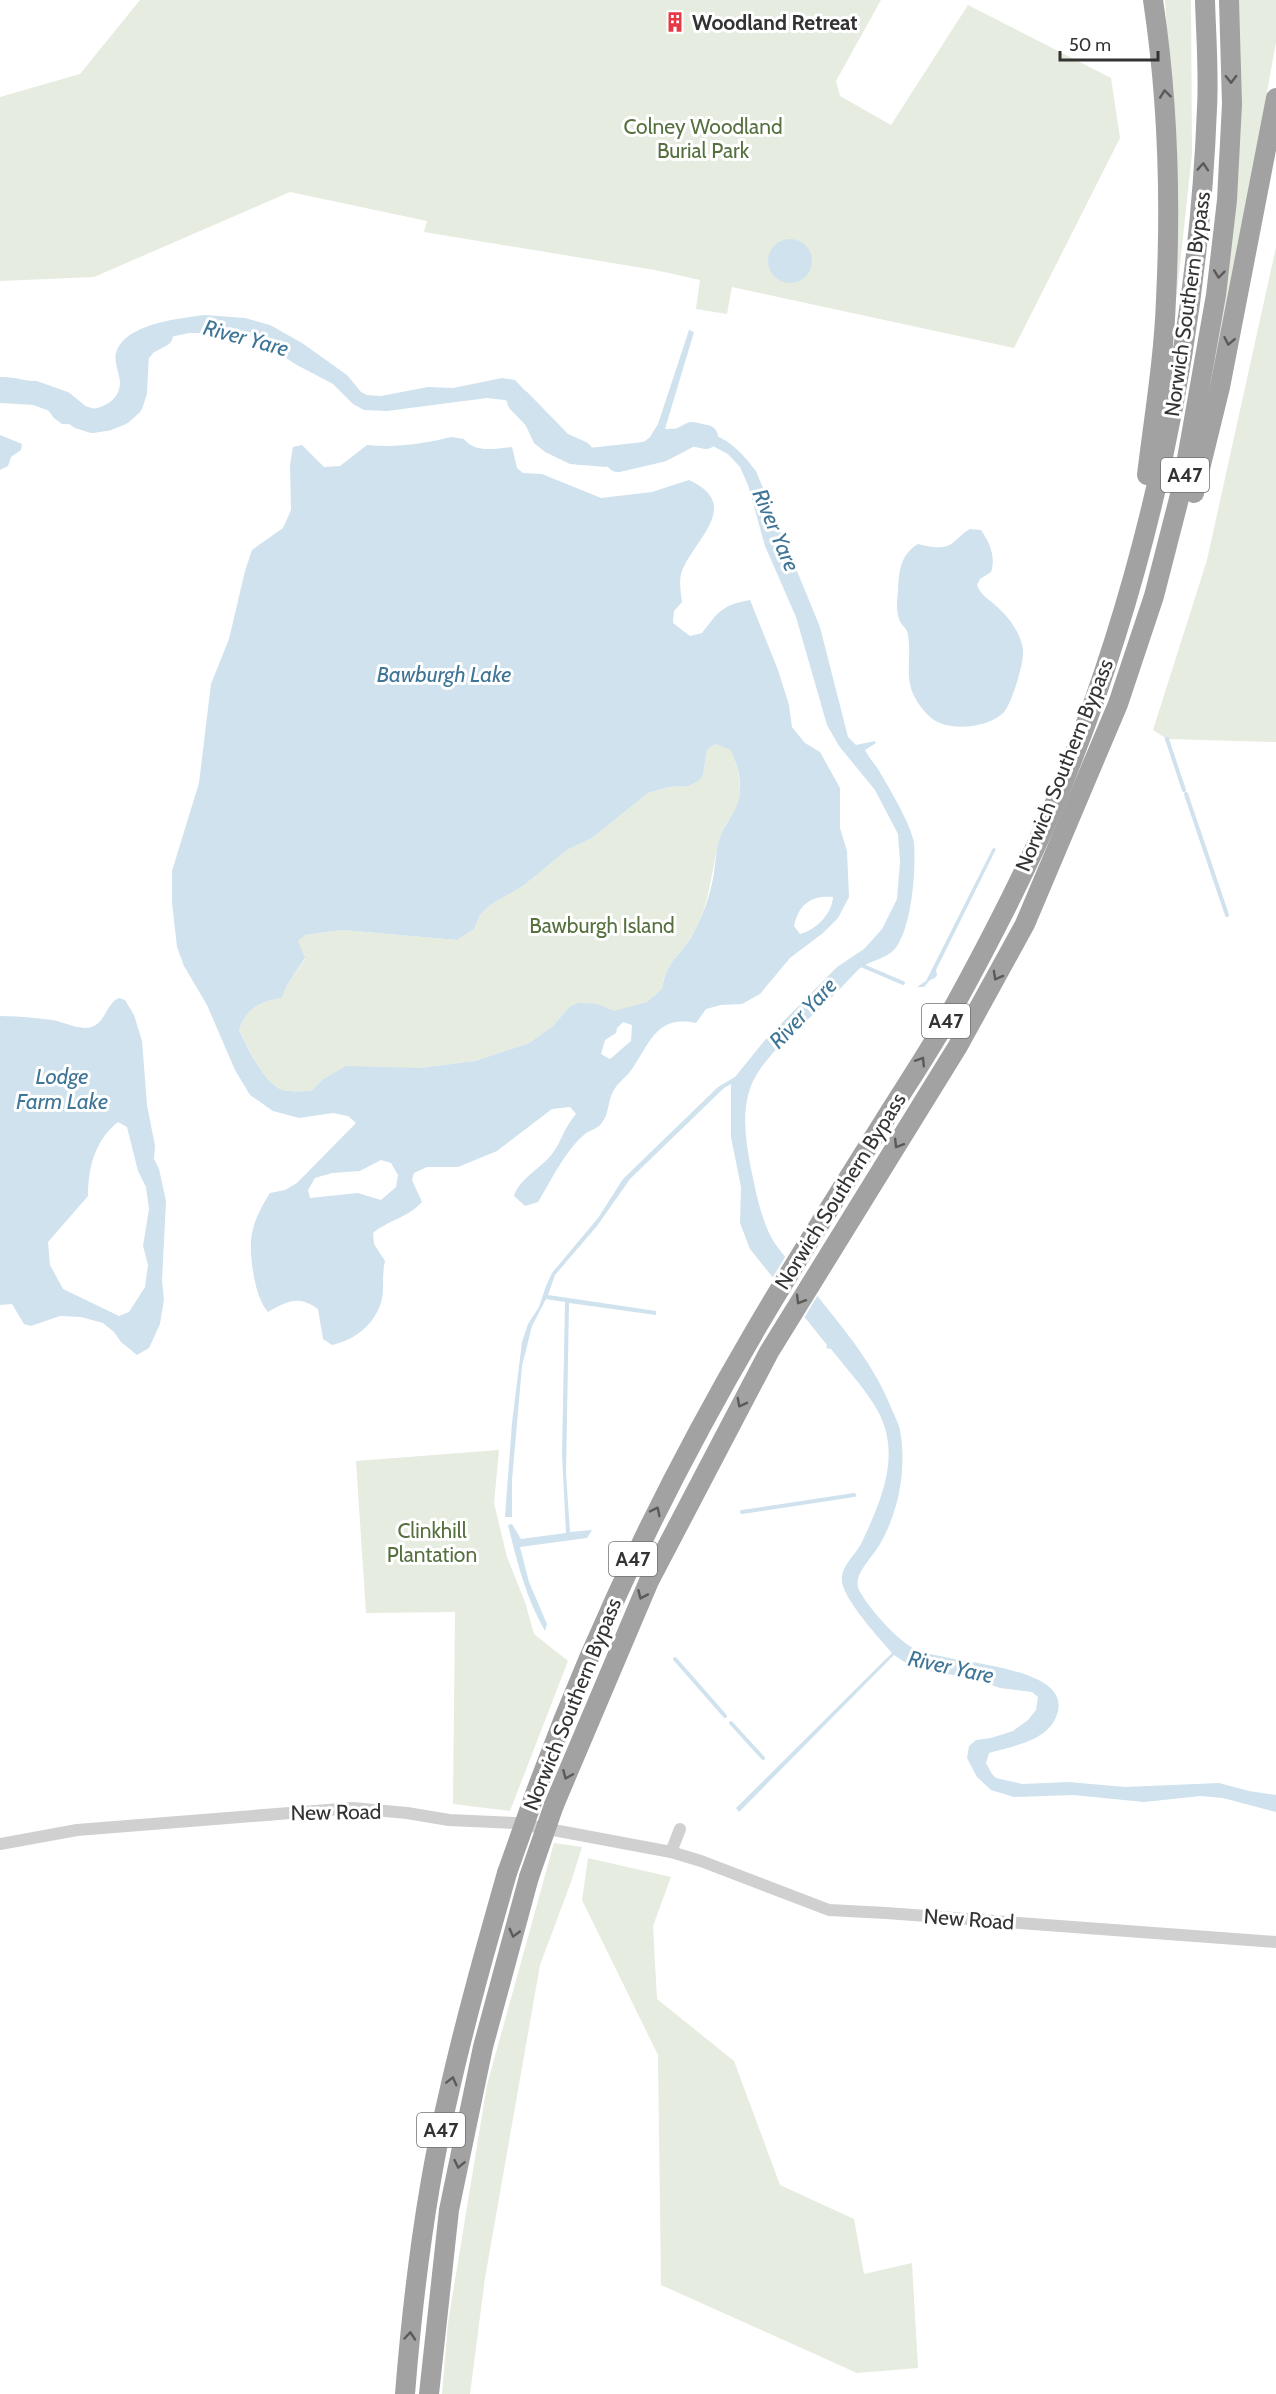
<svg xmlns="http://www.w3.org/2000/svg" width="1276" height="2394" font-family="Cabin,sans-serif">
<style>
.green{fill:#e6ecdf}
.water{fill:#cfe2ee;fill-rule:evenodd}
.pier{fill:#fff}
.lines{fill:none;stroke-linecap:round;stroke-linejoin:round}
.stream{stroke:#cfe2ee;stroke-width:4}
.river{stroke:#cfe2ee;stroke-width:24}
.minor{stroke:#d0d0d0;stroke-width:12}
.trunk{stroke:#a2a2a2;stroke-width:20}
.trunk-bridge{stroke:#a2a2a2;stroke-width:20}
.oneway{stroke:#5a5a5a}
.labels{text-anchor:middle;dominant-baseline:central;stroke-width:6;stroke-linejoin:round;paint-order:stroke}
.shield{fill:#fff;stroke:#707070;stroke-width:1.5}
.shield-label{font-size:20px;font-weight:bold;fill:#333}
.poi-label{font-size:21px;font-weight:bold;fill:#333;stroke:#fff;text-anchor:start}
.park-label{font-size:21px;fill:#56703f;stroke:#fff}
.street-label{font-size:21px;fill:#333;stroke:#fff}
.water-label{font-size:22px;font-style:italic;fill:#3f7597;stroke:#fff}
</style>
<rect width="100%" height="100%" fill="#fff"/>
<!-- green -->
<g class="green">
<path d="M140,0H881L836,81L840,96L891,125L968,5L1111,78L1120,138L1014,348L732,287L727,314L696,309L700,280L655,270L424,232L427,221L290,192L94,277L0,281V97L80,74Z"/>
<path d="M1165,0H1191L1192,154L1176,301H1173L1175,164Z"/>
<path d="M1239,0H1276V42L1214,386L1210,385L1236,168Z"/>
<path d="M1276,247V742L1167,739L1153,730L1207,560Z"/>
<path d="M715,744L731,749C736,763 740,776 740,790C740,810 728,817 722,832C711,864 712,899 695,930C683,954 665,961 662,989L647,1002L614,1012L598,1004L569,1007L553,1026L529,1043L475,1061L420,1068H390L322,1080L311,1091C301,1091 287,1093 278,1088C262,1079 248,1047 239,1030C247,1007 259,1002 282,998L287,985L305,959L297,941L305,935L342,930L457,940L474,929L480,915L490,905L523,886L567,850L592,838L648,793L669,787L688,786L699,781L703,775L707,750Z"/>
<path d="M499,1450L494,1503L507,1557L525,1602L534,1634L568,1661L510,1811L453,1804L455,1612L366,1613L356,1461Z"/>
<path d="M554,1843L582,1847L571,1882L540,1965L485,2278L470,2394H442L448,2323L487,2085Z"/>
<path d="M588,1858L671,1877L653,1926L657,1999L734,2061L780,2185L854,2219L864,2274L912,2263L918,2368L857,2373L661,2285L658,2055L582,1900Z"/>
</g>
<!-- water -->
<g class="water">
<circle cx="790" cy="261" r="22"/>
<path d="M205,315L245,318L270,325L302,343L347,375L361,392L367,395L381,396L428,387L453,388L502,378L515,380L534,400L543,426L551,436L579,449L644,442L650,437L658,424L689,330L694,332L665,429C709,427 729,435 756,471L820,627L848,737L856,745L875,741L876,743L865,750C868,756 872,761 876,766C886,782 912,826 914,843C916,871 912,923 897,946C888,960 870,959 858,970C844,984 831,999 816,1012C794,1032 757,1062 749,1092C742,1114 746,1141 750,1164C755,1187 759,1211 769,1233C776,1248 790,1262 801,1275C833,1317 870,1356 890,1405C893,1413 898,1421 900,1430C907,1468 899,1511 880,1544C873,1557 852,1575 859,1590C868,1607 896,1639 913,1648C941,1664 1069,1663 1058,1711C1051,1741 1015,1745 989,1753L986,1763L992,1774L996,1778L1022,1784L1069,1782L1125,1787L1219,1783L1249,1791L1276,1795V1812L1223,1798L1201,1796L1144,1802L1073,1795L1014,1797L991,1790L977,1777L967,1758L969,1746L976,1740L991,1738L1013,1731L1028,1720L1036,1710L1038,1697L1032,1692L1000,1688L973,1678L915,1669L894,1655L739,1812L736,1808L892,1653C879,1638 845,1601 842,1582C840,1566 856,1555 862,1542C883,1497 904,1449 873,1403C861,1384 845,1367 831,1349L826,1348L827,1345L750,1249L740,1223L741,1187L731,1137V1084L724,1088L630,1179L597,1226L555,1275L548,1295L656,1311V1315L569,1303L566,1473L570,1532L592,1530L587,1538L520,1547L529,1582L547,1624L545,1631C526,1598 517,1562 508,1525L512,1524L521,1539L566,1533L562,1454L565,1302L546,1299L532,1326L522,1366L512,1480V1517H505L512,1423L522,1342L528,1324L539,1307L546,1286L552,1273L598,1218L623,1179L718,1087L735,1077L765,1040L837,967L864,949L882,929L897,899L900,862L898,834L875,790L839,746L827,725L796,617L765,546L748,485L740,467L728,454L709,444L684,439L669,443L640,458L606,467L570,464L545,452L534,443L518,409L505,400L487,398L387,411L364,410L353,404L333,384L295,364L259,340L248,335L231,333H189L156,340L147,345L136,356L133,363L132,398L129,405L123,412L100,425L62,424L54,418L44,405L30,398L0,394V377C25,377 51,386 65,408C84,414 120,409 120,382C119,370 111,358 119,346C133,323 181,318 205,315Z"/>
<path d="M0,435L22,444L21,450L11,457L8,466L0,470Z"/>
<path d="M451,437L464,439C476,454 496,448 512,447L517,468L523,473L542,474L601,498L652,492L689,480C745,506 691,541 681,574C679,583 681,594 682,602L674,611L673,623L690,636L702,633C719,611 722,605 750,600L778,670L789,705L792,727L805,743L820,752L840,788V828L847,851L849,897L838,918L823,933L790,958L760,994L742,1004L721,1005L706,1009L696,1023C657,1015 651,1041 632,1069C627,1077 618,1082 614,1090C607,1100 610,1114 601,1124C597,1129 590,1130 585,1134C565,1151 552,1179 538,1202L525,1206L514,1196C519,1179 540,1169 552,1154C562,1141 563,1129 576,1114L570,1107L552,1109L497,1151L458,1167H427L414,1173L412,1180L422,1202C406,1219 390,1219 373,1233L374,1244L385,1261C382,1273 384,1289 382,1299C376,1324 355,1340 332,1345L323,1339L318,1309C298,1295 288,1301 268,1312C255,1298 250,1260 251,1241C252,1224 261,1207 270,1193L285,1190L297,1183L356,1123L348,1116L333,1113L299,1118L273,1111L250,1095L235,1070L207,1005L184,966L177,947L172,903V871L199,783L211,684L229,639L245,571L252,550L283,528L291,510L290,465L293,447L302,445L324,467L340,466L367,445C396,448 422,444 451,437ZM715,744L731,750C736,763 741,776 740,790C740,807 729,818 722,832C716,846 716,858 714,873C711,892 704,913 695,930C683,955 666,959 662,989L647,1002L614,1011L598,1004L579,1003L569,1007L553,1026L529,1043L475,1061L420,1068L346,1066L322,1080L311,1091C301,1091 287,1093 278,1088C262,1079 247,1046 239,1030C247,1007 259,1002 282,998L287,985L305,958L298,941L305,935L342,930L457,940L474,929L480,915L490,905L523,886L567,850L592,838L648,793L669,787L688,786L699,781L703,775L707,750ZM833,897C832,914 816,930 800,934L794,926C799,904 811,895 833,897ZM623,1022L632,1025L631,1041L610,1059L601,1054L605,1040L616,1033L617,1028ZM381,1160L391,1163L398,1175L396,1187L381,1200L358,1193L310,1198L308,1190L315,1178L332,1173L360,1171Z"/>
<path d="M970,529L981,530C990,543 996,557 991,572L980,579L977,585C981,596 988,598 995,605C1008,616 1022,634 1023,651C1024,663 1012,703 1004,712C988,729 944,733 928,715C899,684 913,669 908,634C906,627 901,625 899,619C896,610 897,600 898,591C899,571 900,555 918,544C931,547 944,551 955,541C961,536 963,533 970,529Z"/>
<path d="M993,848L996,849L936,970L937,975L935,978L930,980L924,987H917L926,981Z"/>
<path d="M119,998L125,1000L134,1015L142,1041L147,1105L155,1146L154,1159L159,1169L166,1201L162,1281L164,1299L160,1324L149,1348L137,1355L121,1342L114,1332L103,1323L81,1317L60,1316L31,1326L24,1324L12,1304L0,1305V1016C17,1016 35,1018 52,1020C66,1022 81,1032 94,1026C106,1020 107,1003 119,998ZM118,1122L127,1127L138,1171L146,1187L149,1209L143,1246L148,1265L145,1287L129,1312L119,1316L63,1289L50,1265L48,1242L88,1196C88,1168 95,1140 118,1122Z"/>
</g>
<!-- pier -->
<path class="pier" d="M787,1254L819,1293L803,1320L771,1280Z"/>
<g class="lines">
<!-- stream -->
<g class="stream">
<path d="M1167,739L1184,790"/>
<path d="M1186,794L1227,915"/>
<path d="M863,966L903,983"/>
<path d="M742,1512L854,1495"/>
<path d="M675,1659L725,1716"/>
<path d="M731,1723L763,1758"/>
</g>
<!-- river -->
<g class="river">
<path d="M0,391L35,393L63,403L80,417L93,421L106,419L121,413L131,404L135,392L137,354L146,343L161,335"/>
<path d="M519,401L561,444L581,453"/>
<path d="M618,460L661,450L692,434L706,437"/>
</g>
<!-- minor -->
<g class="minor">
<path d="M0,1844L77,1830L353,1808L407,1813L449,1820L516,1823L671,1852L701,1861L829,1910L886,1913L1276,1942"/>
<path d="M671,1852L680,1829"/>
</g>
<!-- trunk -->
<g class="trunk">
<path d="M1147,475C1154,417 1164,358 1166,299C1171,199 1168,99 1153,0"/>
<path d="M1194,493L1220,387L1276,98"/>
<path d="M534,1797C593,1634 668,1479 756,1329C797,1259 841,1190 884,1121C905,1087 927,1055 946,1021C987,947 1027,871 1059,793C1148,576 1198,342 1207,108C1209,72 1206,36 1205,0"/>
<path d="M554,1805L649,1581L769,1352L958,1046L1025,924L1118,704L1154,596L1182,487L1216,295L1227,200L1232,104L1229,0"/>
<path d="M405,2394C413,2294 425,2194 448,2097C465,2021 486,1947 507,1873"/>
<path d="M429,2394L449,2210L483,2047L529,1877"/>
</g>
<!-- trunk-bridge -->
<g class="trunk-bridge">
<path d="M507,1873L534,1797"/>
<path d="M529,1877L554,1805"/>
</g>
</g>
<!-- one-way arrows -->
<defs><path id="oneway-chevron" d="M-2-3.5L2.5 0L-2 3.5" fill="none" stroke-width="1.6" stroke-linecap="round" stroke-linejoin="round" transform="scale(1.5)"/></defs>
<g class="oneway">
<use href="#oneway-chevron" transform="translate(1231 79) rotate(89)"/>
<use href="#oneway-chevron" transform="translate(1165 94) rotate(-97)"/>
<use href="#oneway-chevron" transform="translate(1203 167) rotate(-86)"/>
<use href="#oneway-chevron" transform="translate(1219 274) rotate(97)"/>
<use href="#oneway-chevron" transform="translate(1229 341) rotate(101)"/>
<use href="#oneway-chevron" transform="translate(997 976) rotate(119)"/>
<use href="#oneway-chevron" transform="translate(921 1061) rotate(-58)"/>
<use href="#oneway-chevron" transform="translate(898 1144) rotate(122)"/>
<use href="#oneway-chevron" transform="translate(800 1300) rotate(121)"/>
<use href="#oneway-chevron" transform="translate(741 1403) rotate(118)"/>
<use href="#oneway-chevron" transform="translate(656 1511) rotate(-64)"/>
<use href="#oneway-chevron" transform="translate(642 1595) rotate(114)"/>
<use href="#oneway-chevron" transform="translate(567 1775) rotate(113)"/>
<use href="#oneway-chevron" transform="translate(514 1933) rotate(105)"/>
<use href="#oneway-chevron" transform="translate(452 2081) rotate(-76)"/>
<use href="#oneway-chevron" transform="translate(459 2164) rotate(102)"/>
<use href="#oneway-chevron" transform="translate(410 2336) rotate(-85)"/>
</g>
<!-- icons -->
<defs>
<g id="building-bare" transform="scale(1.62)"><path d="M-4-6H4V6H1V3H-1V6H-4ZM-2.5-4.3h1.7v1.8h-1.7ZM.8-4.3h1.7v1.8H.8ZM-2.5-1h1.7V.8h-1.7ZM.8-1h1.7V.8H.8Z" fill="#e63946" stroke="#fff" stroke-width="2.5" paint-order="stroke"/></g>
</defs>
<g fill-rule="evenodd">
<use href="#building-bare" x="675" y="22"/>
</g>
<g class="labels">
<!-- shield labels -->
<g class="shield">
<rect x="1161" y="458" width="48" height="34" rx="4.5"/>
<rect x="922" y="1004" width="48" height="34" rx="4.5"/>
<rect x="609" y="1542" width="48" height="34" rx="4.5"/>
<rect x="417" y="2113" width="48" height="34" rx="4.5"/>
</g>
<g class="shield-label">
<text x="1185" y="475">A47</text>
<text x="946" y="1021">A47</text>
<text x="633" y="1559">A47</text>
<text x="441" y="2130">A47</text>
</g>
<!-- poi labels -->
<g class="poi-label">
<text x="692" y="22">Woodland Retreat</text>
</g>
<!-- park labels -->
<g class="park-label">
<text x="703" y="126">Colney Woodland<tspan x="703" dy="24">Burial Park</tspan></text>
<text x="602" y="925">Bawburgh Island</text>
<text x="432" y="1530">Clinkhill<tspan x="432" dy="24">Plantation</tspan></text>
</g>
<!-- street labels -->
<g class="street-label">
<text transform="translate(1187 304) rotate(-82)">Norwich Southern Bypass</text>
<text transform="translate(1064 765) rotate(-68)">Norwich Southern Bypass</text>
<text transform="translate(840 1191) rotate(-58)">Norwich Southern Bypass</text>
<text transform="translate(572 1704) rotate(-68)">Norwich Southern Bypass</text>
<text transform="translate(336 1812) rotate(-1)">New Road</text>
<text transform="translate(969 1919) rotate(4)">New Road</text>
</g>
<!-- water labels -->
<g class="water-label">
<text transform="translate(246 338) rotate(15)">River Yare</text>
<text transform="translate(776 530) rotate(67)">River Yare</text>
<text x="444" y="674">Bawburgh Lake</text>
<text transform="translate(803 1013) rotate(-47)">River Yare</text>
<text x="62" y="1076">Lodge<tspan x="62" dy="25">Farm Lake</tspan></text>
<text transform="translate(951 1667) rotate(12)">River Yare</text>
</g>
</g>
<!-- scale -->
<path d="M1060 51v9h98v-9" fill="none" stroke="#333333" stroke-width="3"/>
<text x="1069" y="51" font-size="18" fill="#333333" stroke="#ffffff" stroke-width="4.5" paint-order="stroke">50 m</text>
</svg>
